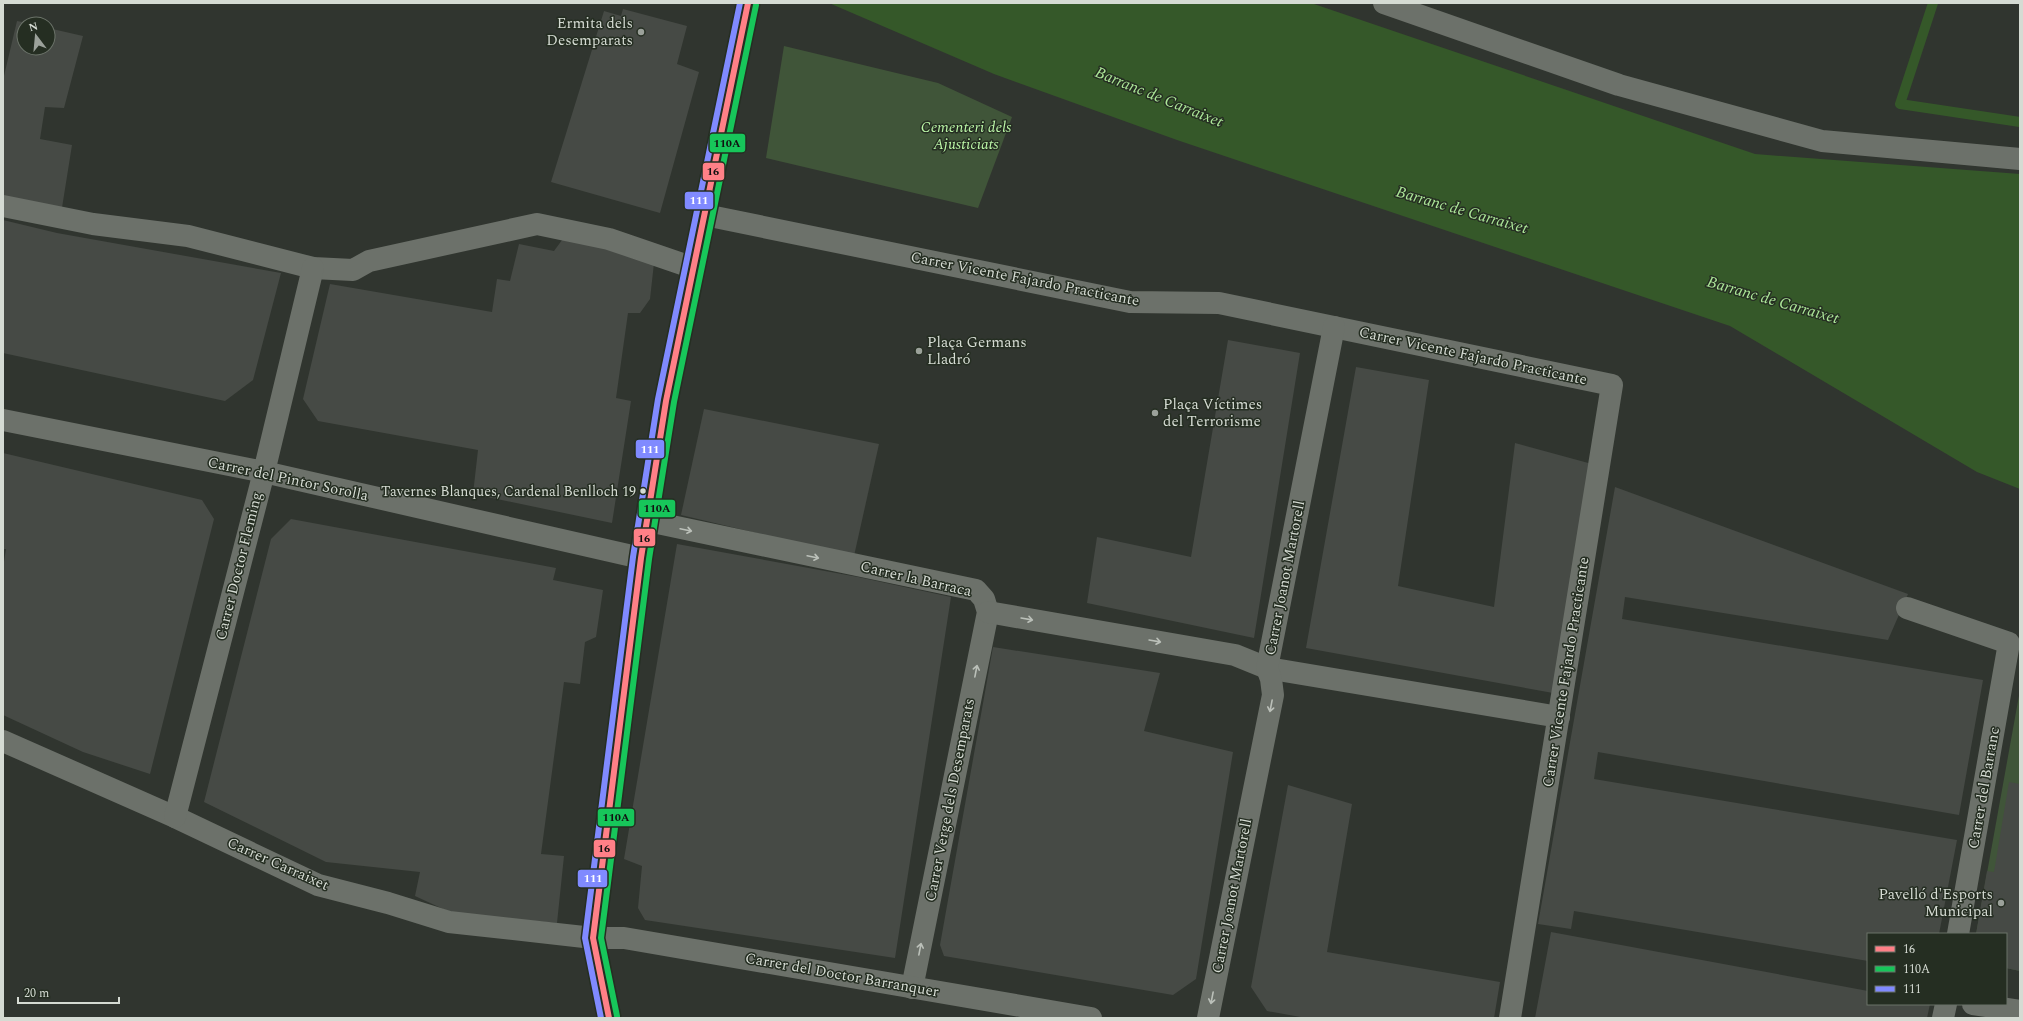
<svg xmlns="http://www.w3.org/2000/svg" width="2023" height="1021" font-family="Spectral,serif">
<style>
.green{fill:#405539}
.water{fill:#355829}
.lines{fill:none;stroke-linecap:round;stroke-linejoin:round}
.stream{stroke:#355829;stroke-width:10}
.building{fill:#464a45}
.minor{stroke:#6c716a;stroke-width:22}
.major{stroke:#6c7169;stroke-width:22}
.bus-1-casing{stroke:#252e22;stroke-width:9}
.bus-2-casing{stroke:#252e22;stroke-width:9}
.bus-3-casing{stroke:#252e22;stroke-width:9}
.bus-1{stroke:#ff8087;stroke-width:6}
.bus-2{stroke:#17c65a;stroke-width:6}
.bus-3{stroke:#808aff;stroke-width:6}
.oneway{stroke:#bbc0b9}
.poi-dot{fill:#9ba19a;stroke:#252e22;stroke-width:1.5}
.bus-dot{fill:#d5dbd3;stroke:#252e22;stroke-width:1.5}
.labels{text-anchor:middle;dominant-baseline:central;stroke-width:3;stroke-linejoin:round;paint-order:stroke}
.bus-label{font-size:14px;fill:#d5dbd3;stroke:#252e22;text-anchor:end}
.poi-label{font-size:15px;fill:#d5dbd3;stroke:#252e22;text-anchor:end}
.park-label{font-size:15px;font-style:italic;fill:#bcf7a8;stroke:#252e22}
.street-label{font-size:15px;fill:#d5dbd3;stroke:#252e22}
.water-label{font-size:16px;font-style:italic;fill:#ace698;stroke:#252e22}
.line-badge{stroke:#252e22;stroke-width:1.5}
.badge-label{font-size:11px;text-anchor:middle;font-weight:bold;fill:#fff}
.pale-badge-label{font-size:11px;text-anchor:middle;font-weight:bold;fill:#111}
</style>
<rect width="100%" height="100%" fill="#30352f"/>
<!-- green -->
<g class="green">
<path d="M784,46L938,83L1012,117L978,208L766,158Z"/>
<path d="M2020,690V971L2006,968V934H1976Z"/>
</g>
<!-- water -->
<path class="water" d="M829,3H1311L1755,154L2020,174V489L1977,472L1730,326L1177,140L994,74Z"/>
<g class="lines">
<!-- stream -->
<path class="stream" d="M1933,3L1900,104L2020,122"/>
</g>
<!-- building -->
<g class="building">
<path d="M623,9L687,26L677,64L699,72L660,213L551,182L604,11L621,16Z"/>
<path d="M17,21L27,23L24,24V48H48V28L83,36L64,108L45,107L40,139L72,145L61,214L3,201V80Z"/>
<path d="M3,220L57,233L281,273L253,380L225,401L3,353Z"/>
<path d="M565,236L654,263L650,299L640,313H628L616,398L631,401L612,523L473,494L478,450L318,421L303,399L330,284L492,312L497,279L510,281L519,244L554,251Z"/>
<path d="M1228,340L1300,353L1254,638L1087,603L1097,537L1191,557Z"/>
<path d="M1356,367L1429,380L1398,586L1494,607L1515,443L1592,464L1553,693L1306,648Z"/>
<path d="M704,409L879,444L854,556L681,515Z"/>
<path d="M3,453L202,500L214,519L150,774L83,752L3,715V568L6,549H3Z"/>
<path d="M1615,487L1908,594L1888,640L1625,597L1622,619L1983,680L1959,815L1598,752L1594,779L1957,840L1939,934H1868V961L1574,911L1571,929L1538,924Z"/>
<path d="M291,519L556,568L553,580L603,590L596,637L585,642L580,684L564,682L541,854L564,856L557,923L454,914L415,896L420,872L326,862L204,802L271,539Z"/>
<path d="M677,544L858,577L951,597L895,958L645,920L638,908L642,866L624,859Z"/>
<path d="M993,647L1160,673L1144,731L1233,752L1196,979L1173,995L944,956L940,945Z"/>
<path d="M2009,782L2020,784V971L2006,968V934H1976L1987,871L1994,872Z"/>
<path d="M1288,785L1352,804L1327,952L1500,982L1494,1018H1306L1267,1011L1251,987Z"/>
<path d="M1551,932L1868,991V1004H1930L1927,1018H1535Z"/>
</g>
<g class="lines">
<!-- minor -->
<g class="minor">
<path d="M1384,3L1619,85L1822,141L2020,159"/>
<path d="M3,206L93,224L188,236L313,268L353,270L369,261L537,224L609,239L694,268"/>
<path d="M705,215L1130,302L1219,303L1612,385L1510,1018"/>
<path d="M3,420L264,472L641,558"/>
<path d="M648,521L976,590L984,599L988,612L912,988"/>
<path d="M1907,608L2009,643L1958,934"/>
<path d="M988,612L1235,655L1267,668L1559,717"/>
<path d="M3,741L175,817L318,885L388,903L449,922L593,938H624L1091,1018"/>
<path d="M175,817L264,472L313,268"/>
<path d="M1973,1004L2020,1011"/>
<path d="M1208,1018L1273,695L1271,679L1267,668L1334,327"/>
<path d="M1943,1018L1946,1004"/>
</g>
<!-- major -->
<path class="major" d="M609,1018L593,938L641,558L666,401L748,3"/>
<!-- bus-1 casing -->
<g class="bus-1-casing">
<path id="bus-1" d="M609,1018L593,938L641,558L666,401L748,3"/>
</g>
<!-- bus-2 casing -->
<g class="bus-2-casing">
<path id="bus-2" d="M617,1016L601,938L649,559L674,402L756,5"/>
</g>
<!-- bus-3 casing -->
<g class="bus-3-casing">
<path id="bus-3" d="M601,1018L585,938L633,557L658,399L740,3"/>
</g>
<!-- bus-1 -->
<use href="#bus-1" class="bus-1"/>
<!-- bus-2 -->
<use href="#bus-2" class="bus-2"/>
<!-- bus-3 -->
<use href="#bus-3" class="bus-3"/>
</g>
<!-- one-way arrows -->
<defs><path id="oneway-shaft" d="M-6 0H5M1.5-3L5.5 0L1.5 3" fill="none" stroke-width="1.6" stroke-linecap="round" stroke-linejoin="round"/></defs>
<g class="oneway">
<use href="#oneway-shaft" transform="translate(686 530) rotate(12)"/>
<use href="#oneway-shaft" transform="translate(813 557) rotate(12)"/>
<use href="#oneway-shaft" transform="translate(1027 619) rotate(10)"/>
<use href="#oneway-shaft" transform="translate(1155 641) rotate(10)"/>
<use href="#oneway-shaft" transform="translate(976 671) rotate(-79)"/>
<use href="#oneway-shaft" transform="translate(1271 706) rotate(101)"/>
<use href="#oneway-shaft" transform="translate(920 949) rotate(-79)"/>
<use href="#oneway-shaft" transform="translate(1212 998) rotate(101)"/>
</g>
<!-- markers -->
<g class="poi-dot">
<circle cx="641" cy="32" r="4"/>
<circle cx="919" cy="351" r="4"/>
<circle cx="1155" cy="413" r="4"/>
<circle cx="2001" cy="903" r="4"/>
</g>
<circle class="bus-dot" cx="643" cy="491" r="3.5"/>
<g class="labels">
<!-- bus labels -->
<g class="bus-label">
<text x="636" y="491">Tavernes Blanques, Cardenal Benlloch 19</text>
</g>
<!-- poi labels -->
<g class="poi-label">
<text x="633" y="23">Ermita dels<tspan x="633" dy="17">Desemparats</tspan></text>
<text x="927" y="342" text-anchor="start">Plaça Germans<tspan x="927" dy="17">Lladró</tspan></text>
<text x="1163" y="404" text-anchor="start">Plaça Víctimes<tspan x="1163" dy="17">del Terrorisme</tspan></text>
<text x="1993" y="894">Pavelló d'Esports<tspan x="1993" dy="17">Municipal</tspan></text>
</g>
<!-- park labels -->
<g class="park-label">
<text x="966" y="127">Cementeri dels<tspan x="966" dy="17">Ajusticiats</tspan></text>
</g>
<!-- street labels -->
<g class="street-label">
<text transform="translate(1025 279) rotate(11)">Carrer Vicente Fajardo Practicante</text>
<text transform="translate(1473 356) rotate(12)">Carrer Vicente Fajardo Practicante</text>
<text transform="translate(288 479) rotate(12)">Carrer del Pintor Sorolla</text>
<text transform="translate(239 566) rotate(-76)">Carrer Doctor Fleming</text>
<text transform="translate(1285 578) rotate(-79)">Carrer Joanot Martorell</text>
<text transform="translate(916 579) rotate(13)">Carrer la Barraca</text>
<text transform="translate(1566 672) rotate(-81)">Carrer Vicente Fajardo Practicante</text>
<text transform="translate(1984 788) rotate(-80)">Carrer del Barranc</text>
<text transform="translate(950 800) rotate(-79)">Carrer Verge dels Desemparats</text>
<text transform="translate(278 864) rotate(24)">Carrer Carraixet</text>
<text transform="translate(1232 896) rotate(-79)">Carrer Joanot Martorell</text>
<text transform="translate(842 975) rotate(10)">Carrer del Doctor Barranquer</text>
</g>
<!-- water labels -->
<g class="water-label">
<text transform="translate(1159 97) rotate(22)">Barranc de Carraixet</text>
<text transform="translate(1462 210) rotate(16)">Barranc de Carraixet</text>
<text transform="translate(1773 300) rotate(16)">Barranc de Carraixet</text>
</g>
</g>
<g class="line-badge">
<rect x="709" y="133" width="37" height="20" rx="4" fill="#17c65a"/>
<rect x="702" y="162" width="23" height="19" rx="4" fill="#ff8087"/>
<rect x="684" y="191" width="30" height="19" rx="4" fill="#808aff"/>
<rect x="635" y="439" width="30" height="20" rx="4" fill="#808aff"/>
<rect x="638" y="499" width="38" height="19" rx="4" fill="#17c65a"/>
<rect x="633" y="528" width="23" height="19" rx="4" fill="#ff8087"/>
<rect x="597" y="808" width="38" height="19" rx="4" fill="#17c65a"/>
<rect x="593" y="839" width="23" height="19" rx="4" fill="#ff8087"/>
<rect x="577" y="869" width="31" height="19" rx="4" fill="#808aff"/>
</g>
<g class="badge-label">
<text x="699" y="204">111</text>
<text x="650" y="453">111</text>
<text x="593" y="882">111</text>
</g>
<g class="pale-badge-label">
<text x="727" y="147">110A</text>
<text x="713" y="175">16</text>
<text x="657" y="512">110A</text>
<text x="644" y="542">16</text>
<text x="616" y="821">110A</text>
<text x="604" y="852">16</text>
</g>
<!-- border -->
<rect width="2023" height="1021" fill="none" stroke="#d5dbd3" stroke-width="8"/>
<!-- legend -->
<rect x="1867" y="933" width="140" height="72" fill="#252e22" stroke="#6b7369"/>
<rect x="1875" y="946" width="20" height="6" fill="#ff8087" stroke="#6b7369"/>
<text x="1903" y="953" font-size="12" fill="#d5dbd3">16</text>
<rect x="1875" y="966" width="20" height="6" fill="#17c65a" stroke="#6b7369"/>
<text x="1903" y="973" font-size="12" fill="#d5dbd3">110A</text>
<rect x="1875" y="986" width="20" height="6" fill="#808aff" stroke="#6b7369"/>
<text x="1903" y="993" font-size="12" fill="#d5dbd3">111</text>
<!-- north arrow -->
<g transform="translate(36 36) rotate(344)"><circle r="19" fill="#252e22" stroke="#6b7369"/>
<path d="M0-3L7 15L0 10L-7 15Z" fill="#9ba19a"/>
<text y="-6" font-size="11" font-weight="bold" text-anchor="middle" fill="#d5dbd3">N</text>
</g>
<!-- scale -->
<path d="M18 997v6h101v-6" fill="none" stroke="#d5dbd3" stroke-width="2"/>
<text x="24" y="997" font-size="12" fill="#d5dbd3" stroke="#252e22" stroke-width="3" paint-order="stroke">20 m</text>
</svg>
